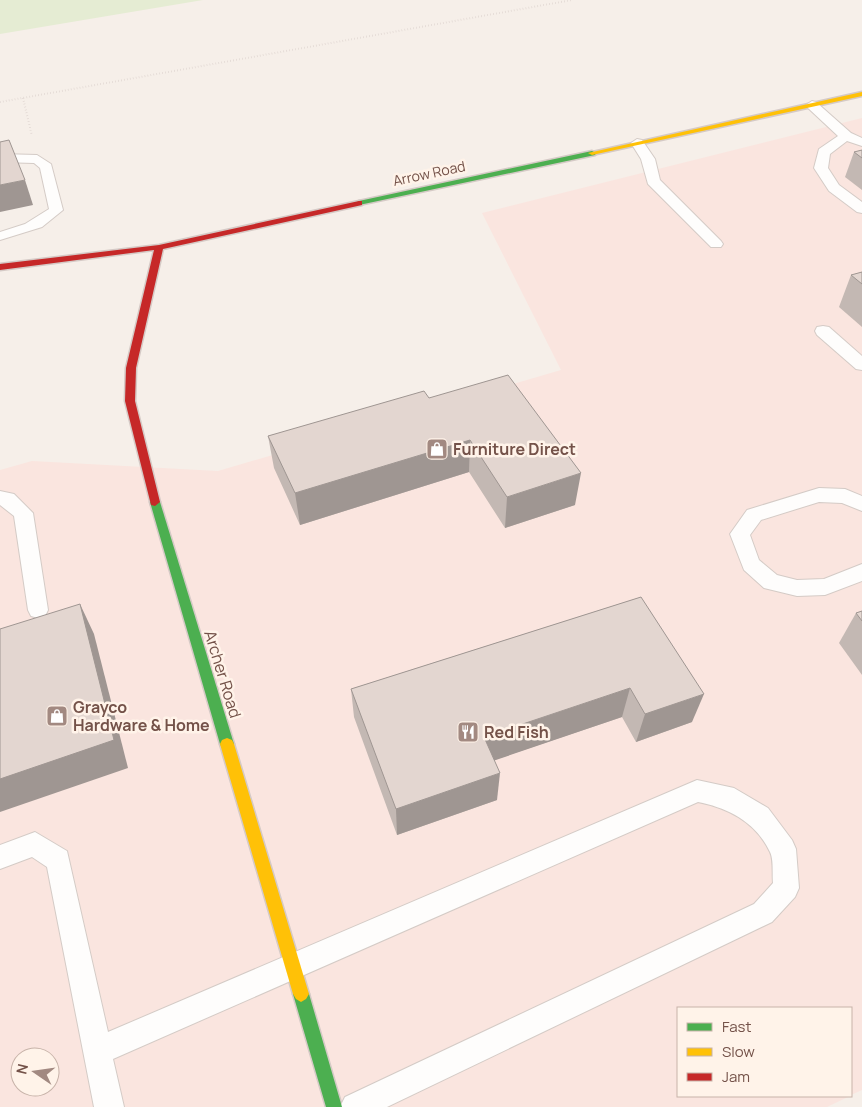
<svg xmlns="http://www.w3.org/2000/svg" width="862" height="1107" font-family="Manrope,sans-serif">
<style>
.commercial{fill:#fae5df;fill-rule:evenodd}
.green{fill:#e5ecd3}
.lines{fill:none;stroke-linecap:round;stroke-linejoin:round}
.lane-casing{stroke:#d4cbc6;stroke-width:2}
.fast-casing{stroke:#d5cac6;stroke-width:3}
.slow-casing{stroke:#d5cac6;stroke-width:3}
.jam-casing{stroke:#d5cac6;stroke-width:3}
.path{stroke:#d8cdc9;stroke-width:2;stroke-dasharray:0.5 2.5;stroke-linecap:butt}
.lane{fill:#fefdfc;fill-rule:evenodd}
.fast{fill:#4caf50;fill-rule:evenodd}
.slow{fill:#ffc107;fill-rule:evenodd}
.jam{fill:#c62828;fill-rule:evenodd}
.wall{fill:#c3b8b3}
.shaded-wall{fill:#9f9692}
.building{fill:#e3d6d0;stroke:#9f9692}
.labels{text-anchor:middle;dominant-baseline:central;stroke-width:5;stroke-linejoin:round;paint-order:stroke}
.far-street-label{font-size:14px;fill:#745249;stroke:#fff3e9}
.poi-label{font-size:16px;font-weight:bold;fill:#745249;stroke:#fff3e9;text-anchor:start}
.street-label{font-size:16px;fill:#745249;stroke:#fff3e9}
</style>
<rect width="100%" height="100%" fill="#f6efe9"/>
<!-- commercial -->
<path class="commercial" d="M862,118V1090L851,1095V1008H678V1096H850L827,1107H0V470L32,461L218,471L561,370L482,213ZM20,1057H50V1087H20Z"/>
<!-- green -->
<path class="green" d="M0,0H203L0,34Z"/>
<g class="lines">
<!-- lane casing -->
<g class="lane-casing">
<g id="lane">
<path d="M812,101L816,102L851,133L862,138V146L847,141L830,154L828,168L839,185L862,202V213L857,212L829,191L814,168L819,149L838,136L808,108L806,105Z"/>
<path d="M637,139L642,140L655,159L660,180L721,241L723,244L721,247H711L648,184L641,159L631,143Z"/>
<path d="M0,154L37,155L51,164L63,210L42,227L0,240V232L25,224L49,209L40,168L34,163L0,162Z"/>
<path d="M823,326L829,327L862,356V370L856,369L817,335L815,331L817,327Z"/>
<path d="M819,488L845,489L862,496V511L842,503L819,502L761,520L750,535L759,560L777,575L797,580L824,579L862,564V581L825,595L797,596L764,588L744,570L730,534L747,510Z"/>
<path d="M0,491L14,494L33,513L48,610L45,616L38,618L31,616L28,610L14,516L0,505Z"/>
<path d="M697,780L734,788L768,808L792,840L796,849L799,888L795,897L772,922L387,1107H340L345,1097L754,904L773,883C772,874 774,860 770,852C756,822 728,808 698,802L113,1059L124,1107H94L47,867L32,857L0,869V845L35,832L67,851L108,1032Z"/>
</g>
</g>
<!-- fast casing -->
<g class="fast-casing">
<g id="fast">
<path d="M592,151L596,153L595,155L359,205L355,203L359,201Z"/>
<path d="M155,498L160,502L234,744L232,748L227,750L222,748L220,744L150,502Z"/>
<path d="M301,986L306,989L309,994L342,1107H326L293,994L296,989Z"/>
</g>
</g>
<!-- slow casing -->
<g class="slow-casing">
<g id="slow">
<path d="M862,92V96L592,155L588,153Z"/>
<path d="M227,738L232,740L234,744L309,994L306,999L301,1002L296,999L293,994L220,744L222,740Z"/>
</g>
</g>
<!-- jam casing -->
<g class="jam-casing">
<path id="jam" d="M359,201H362V205L163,249L136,368L135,401L160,502L155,506L151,505L125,401L126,368L154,250L0,270V264L159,245Z"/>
</g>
<!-- path -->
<g class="path">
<path d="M23,98L32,136"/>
<path d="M0,102L572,0"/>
</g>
<!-- lane -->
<use href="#lane" class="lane"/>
<!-- fast -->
<use href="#fast" class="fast"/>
<!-- slow -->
<use href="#slow" class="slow"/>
<!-- jam -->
<use href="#jam" class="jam"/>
</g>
<!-- wall -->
<g class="wall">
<path d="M862,150V190L845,177L854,152Z"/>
<path d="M862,272V327L839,307L851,275Z"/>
<path d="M429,398L575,505L505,528L469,472L300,525L274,468L268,436Z"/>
<path d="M641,597L692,722L636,742L622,717L494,760L497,800L397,835L354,717L351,689Z"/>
<path d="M862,611V675L839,643L856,613Z"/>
</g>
<!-- shaded-wall -->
<g class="shaded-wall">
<path d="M25,180L33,205L0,212V185Z"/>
<path d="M470,440L469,472L300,525L295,493Z"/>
<path d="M581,473L575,505L505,528L507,497Z"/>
<path d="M80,604L94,634L128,768L0,812V779Z"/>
<path d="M630,688L622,717L481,765L484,737Z"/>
<path d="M704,694L692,722L636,742L645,714Z"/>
<path d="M500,773L497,800L397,835L396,809Z"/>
</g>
<!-- building -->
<g class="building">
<path d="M9,140L25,180L0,185V142Z"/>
<path d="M862,150V158L854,152Z"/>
<path d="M862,272V284L851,275Z"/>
<path d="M508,375L581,473L507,497L470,440L295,493L268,436L424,391L429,398Z"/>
<path d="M641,597L704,694L645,714L630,688L484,737L500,773L396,809L351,689Z"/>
<path d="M80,604L114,740L0,779V629Z"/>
<path d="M862,611V621L856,613Z"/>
</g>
<!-- icons -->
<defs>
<g id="shop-square" transform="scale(1.125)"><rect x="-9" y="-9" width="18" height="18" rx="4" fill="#a28981" stroke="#fff3e9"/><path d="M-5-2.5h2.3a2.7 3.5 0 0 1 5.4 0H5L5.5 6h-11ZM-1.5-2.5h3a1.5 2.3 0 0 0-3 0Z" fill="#fff"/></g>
<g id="restaurant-square" transform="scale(1.125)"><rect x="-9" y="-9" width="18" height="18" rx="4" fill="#a28981" stroke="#fff3e9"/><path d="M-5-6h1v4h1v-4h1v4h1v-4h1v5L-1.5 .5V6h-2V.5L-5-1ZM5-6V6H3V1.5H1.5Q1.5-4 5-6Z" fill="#fff"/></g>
</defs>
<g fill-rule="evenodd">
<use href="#shop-square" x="437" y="449"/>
<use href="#shop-square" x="57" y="716"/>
<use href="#restaurant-square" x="468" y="732"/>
</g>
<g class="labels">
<!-- far-street labels -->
<g class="far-street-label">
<text transform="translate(429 173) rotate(-12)">Arrow Road</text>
</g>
<!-- poi labels -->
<g class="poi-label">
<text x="453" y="449">Furniture Direct</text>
<text x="73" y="707">Grayco<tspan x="73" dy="18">Hardware &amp; Home</tspan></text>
<text x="484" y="732">Red Fish</text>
</g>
<!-- street labels -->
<g class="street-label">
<text transform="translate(223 674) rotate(73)">Archer Road</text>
</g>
</g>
<!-- legend -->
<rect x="677" y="1007" width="175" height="90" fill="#fff3e9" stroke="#c7b3a9"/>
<rect x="687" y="1023" width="25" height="8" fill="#4caf50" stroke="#c7b3a9"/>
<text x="722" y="1032" font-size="15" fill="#745249">Fast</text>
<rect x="687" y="1048" width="25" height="8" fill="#ffc107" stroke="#c7b3a9"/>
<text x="722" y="1057" font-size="15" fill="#745249">Slow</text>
<rect x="687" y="1073" width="25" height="8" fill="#c62828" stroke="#c7b3a9"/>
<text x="722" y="1082" font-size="15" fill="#745249">Jam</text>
<!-- north arrow -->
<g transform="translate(35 1072) rotate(283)"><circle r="24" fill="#fff3e9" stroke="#c7b3a9"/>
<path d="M0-4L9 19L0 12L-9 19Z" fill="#a28981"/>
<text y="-8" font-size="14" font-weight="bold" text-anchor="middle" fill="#745249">N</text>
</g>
</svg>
